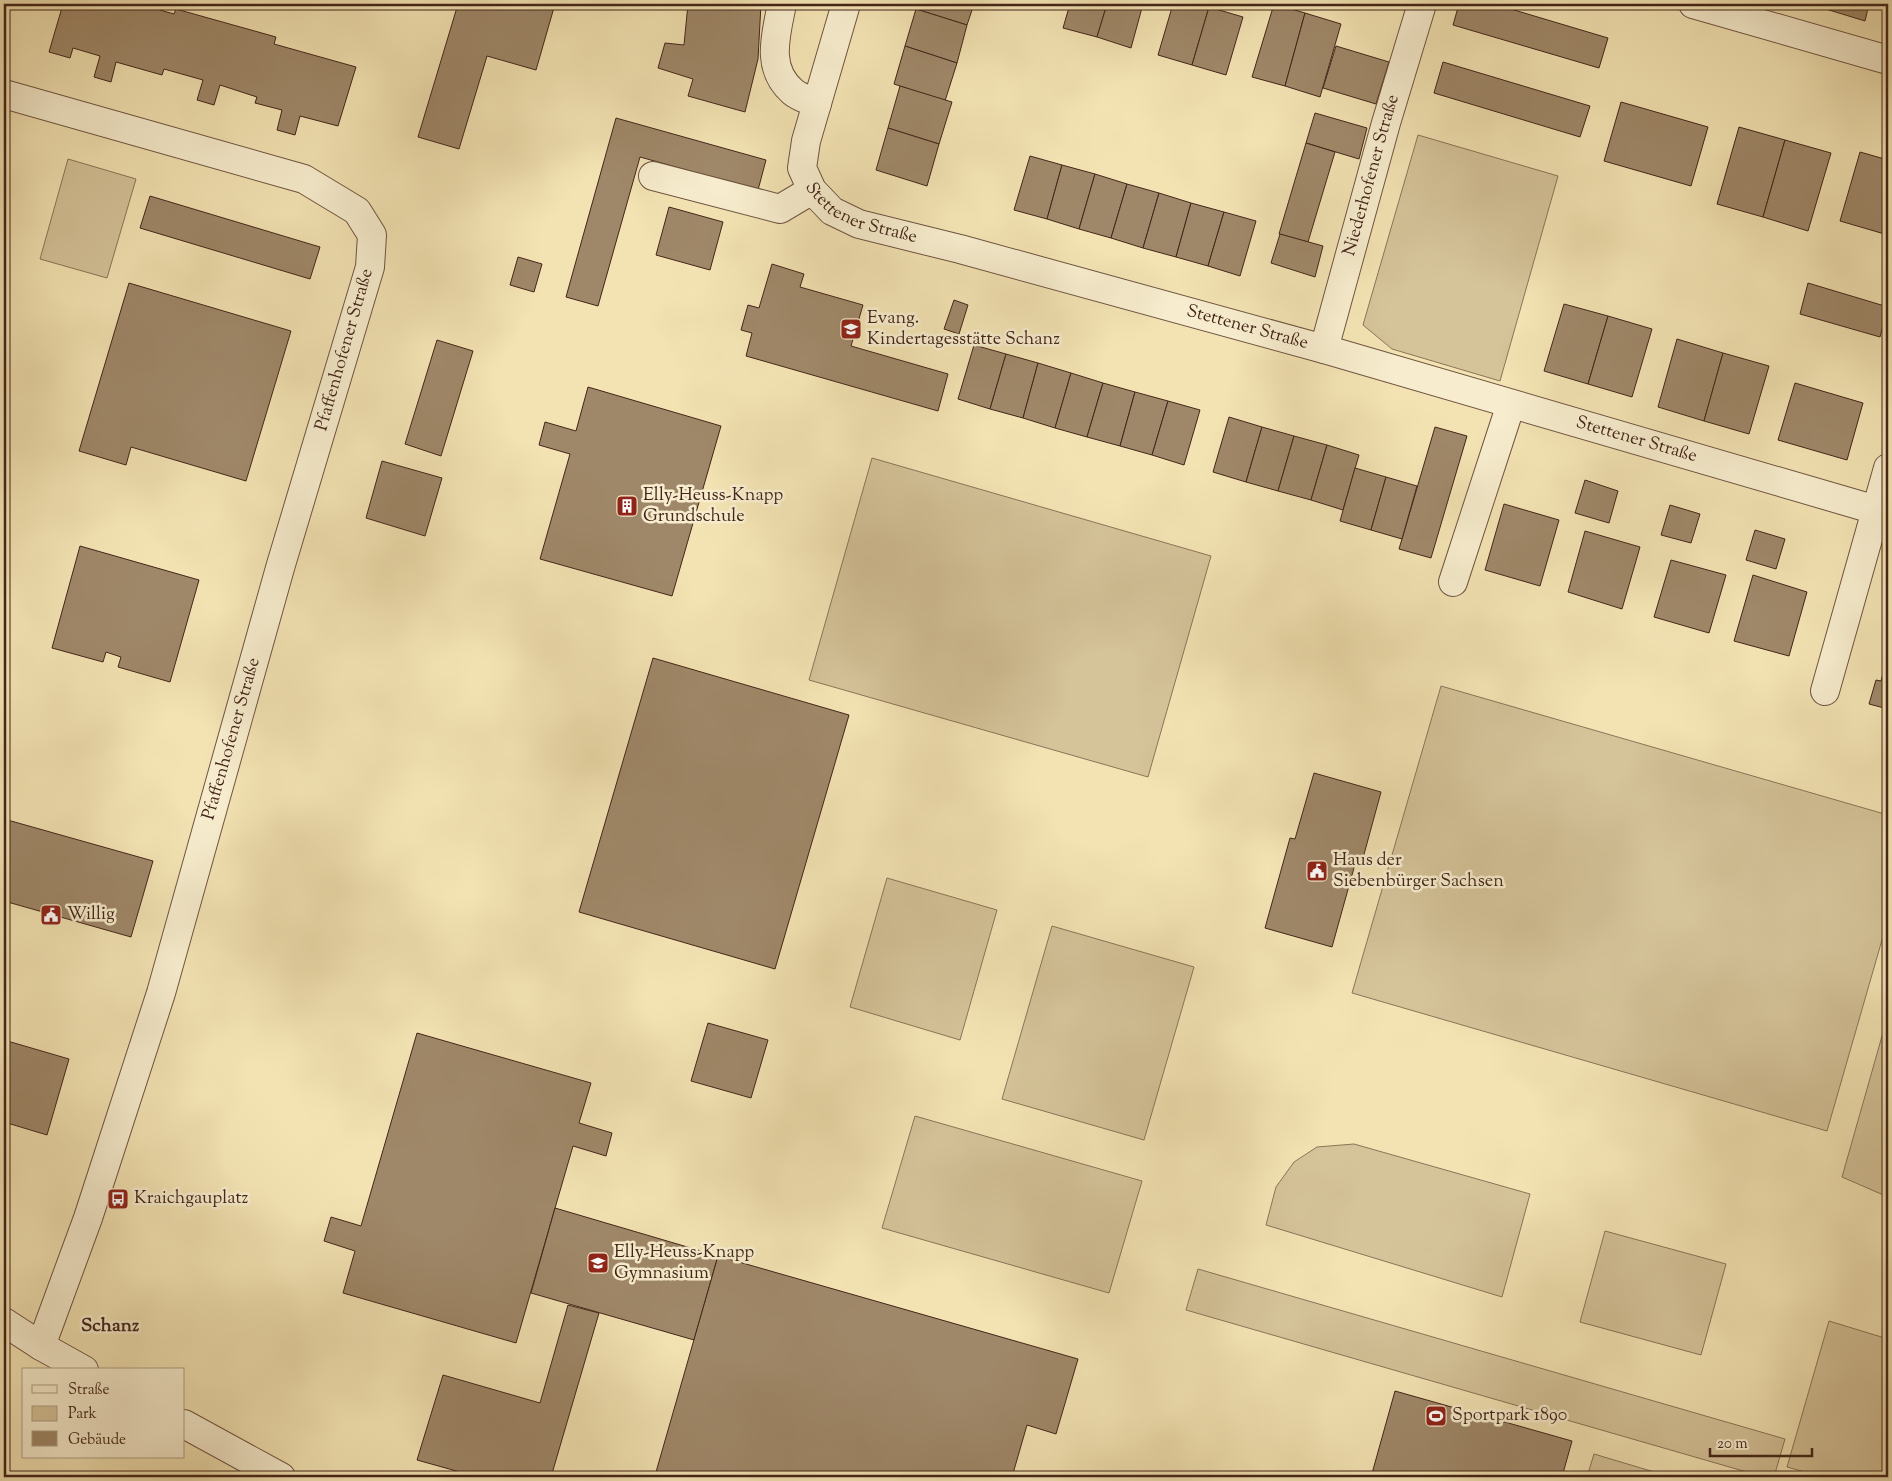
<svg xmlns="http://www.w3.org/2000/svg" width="1892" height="1481" font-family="'Sorts Mill Goudy',serif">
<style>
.green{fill:#d5c399;stroke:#8c7459}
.building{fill:#9f8869;stroke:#432519}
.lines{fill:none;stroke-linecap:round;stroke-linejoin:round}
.minor-casing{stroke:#6f5440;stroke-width:30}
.minor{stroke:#f7edce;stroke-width:28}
.labels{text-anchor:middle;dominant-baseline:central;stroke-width:5;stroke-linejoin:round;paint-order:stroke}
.street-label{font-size:18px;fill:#432519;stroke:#f7edce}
.poi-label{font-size:18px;fill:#432519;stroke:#f7edce;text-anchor:start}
.neighbourhood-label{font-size:19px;font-weight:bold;fill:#432519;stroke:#f7edce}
</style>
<rect width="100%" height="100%" fill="#f3e3b3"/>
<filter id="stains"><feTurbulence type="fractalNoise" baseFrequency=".004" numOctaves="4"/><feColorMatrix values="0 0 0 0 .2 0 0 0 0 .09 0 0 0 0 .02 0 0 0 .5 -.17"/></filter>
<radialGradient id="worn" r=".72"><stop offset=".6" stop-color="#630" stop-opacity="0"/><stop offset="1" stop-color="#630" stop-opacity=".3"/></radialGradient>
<!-- green -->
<g class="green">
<path d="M1418,135L1558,176L1500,381L1392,349L1363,325Z"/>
<path d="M68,159L136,179L107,278L40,259Z"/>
<path d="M872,458L1211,556L1148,777L809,680Z"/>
<path d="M1441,686L1888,815V919L1827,1131L1352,993Z"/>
<path d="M887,878L997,910L960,1040L850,1007Z"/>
<path d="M1052,926L1194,967L1144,1140L1002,1099Z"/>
<path d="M1888,1015V1197L1842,1177Z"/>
<path d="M915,1116L1142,1181L1109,1293L882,1228Z"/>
<path d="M1354,1144L1530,1194L1502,1297L1266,1225L1276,1187L1294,1162L1317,1147Z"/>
<path d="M1605,1231L1726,1264L1701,1355L1580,1322Z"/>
<path d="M1198,1269L1785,1439L1774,1477H1764L1186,1310Z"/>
<path d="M1829,1321L1888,1339V1454L1882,1477H1823L1787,1467Z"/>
<path d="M1594,1454L1671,1477H1587Z"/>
</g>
<!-- building -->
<g class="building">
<path d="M63,4H139L174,14L176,9L276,37L274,44L356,67L338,126L300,116L295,135L277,130L282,110L255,103L257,97L220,85L214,105L197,100L203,80L164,69L162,75L116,62L111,82L94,77L100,56L73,48L70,58L49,52Z"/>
<path d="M458,4H555L536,70L487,56L459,149L418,137Z"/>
<path d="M688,4H761L758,59L745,112L688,96L693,79L658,68L665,43L684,45Z"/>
<path d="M918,4H974L967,25L916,9Z"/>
<path d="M1070,4H1107L1097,37L1063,28Z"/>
<path d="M1107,4H1143L1131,48L1097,37Z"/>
<path d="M1173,4H1197L1209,7L1192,65L1158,55Z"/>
<path d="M1274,4L1305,13L1285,86L1252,77Z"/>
<path d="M1459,4H1494L1608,38L1599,68L1453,25Z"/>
<path d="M1540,4H1557L1556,9Z"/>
<path d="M1805,4H1831L1829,10Z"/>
<path d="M1831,4H1869L1865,21L1829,10Z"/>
<path d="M1209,7L1243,17L1226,75L1192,65Z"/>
<path d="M916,9L967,25L957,63L905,46Z"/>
<path d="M1305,13L1341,24L1320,97L1285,86Z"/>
<path d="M905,46L957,63L945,101L894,84Z"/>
<path d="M1336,46L1389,62L1376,104L1323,88Z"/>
<path d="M1443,62L1590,106L1580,137L1434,93Z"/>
<path d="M900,86L952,102L939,144L888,128Z"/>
<path d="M1621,102L1708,127L1691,186L1604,161Z"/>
<path d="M1315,113L1367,128L1359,159L1306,143Z"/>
<path d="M616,118L766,160L758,190L640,157L598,306L566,297Z"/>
<path d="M1739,127L1785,140L1763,217L1717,204Z"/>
<path d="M888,128L939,144L927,186L876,170Z"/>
<path d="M1785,140L1831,153L1808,231L1763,217Z"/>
<path d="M1306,143L1335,152L1308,242L1279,234Z"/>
<path d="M1860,152L1888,160V235L1840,221Z"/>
<path d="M1030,156L1062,165L1047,219L1014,210Z"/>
<path d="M1062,165L1095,174L1079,229L1047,219Z"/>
<path d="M1095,174L1127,184L1111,238L1079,229Z"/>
<path d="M1127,184L1159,193L1143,248L1111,238Z"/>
<path d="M1159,193L1191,203L1176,257L1143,248Z"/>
<path d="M150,196L320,247L310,279L140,228Z"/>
<path d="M1191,203L1224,212L1208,266L1176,257Z"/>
<path d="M669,207L723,222L710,270L656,255Z"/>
<path d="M1224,212L1256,221L1240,276L1208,266Z"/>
<path d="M1280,234L1323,246L1315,277L1271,263Z"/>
<path d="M518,257L542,264L534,292L510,285Z"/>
<path d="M772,264L804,274L800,287L863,305L851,346L948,374L938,411L746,356L752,333L741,330L748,305L759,308Z"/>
<path d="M129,283L291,331L246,481L131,447L126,465L79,451Z"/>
<path d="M1808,283L1888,307L1880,337L1800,314Z"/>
<path d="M954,300L968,305L959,334L944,329Z"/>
<path d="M1564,304L1608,316L1588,384L1544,371Z"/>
<path d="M1608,316L1652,329L1632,397L1588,384Z"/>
<path d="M1677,339L1723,353L1704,421L1658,407Z"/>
<path d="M437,340L473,351L441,456L405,444Z"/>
<path d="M974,345L1006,354L990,409L958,399Z"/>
<path d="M1723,353L1769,366L1749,434L1704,421Z"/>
<path d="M1006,354L1038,363L1023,418L990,409Z"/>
<path d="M1038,363L1071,373L1055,428L1023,418Z"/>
<path d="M1071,373L1103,383L1087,437L1055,428Z"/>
<path d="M1103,383L1135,392L1120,446L1087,437Z"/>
<path d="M1795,383L1863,403L1847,460L1778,440Z"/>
<path d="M588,387L721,426L672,596L540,559L570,454L539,445L545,422L576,431Z"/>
<path d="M1135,392L1168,401L1152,455L1120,446Z"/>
<path d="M1168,401L1200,410L1184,465L1152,455Z"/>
<path d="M1229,417L1262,427L1246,482L1213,472Z"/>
<path d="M1262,427L1294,436L1278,491L1246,482Z"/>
<path d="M1435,427L1467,436L1431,558L1399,549Z"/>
<path d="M1294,436L1327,445L1311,500L1278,491Z"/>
<path d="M1327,445L1359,455L1343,510L1311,500Z"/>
<path d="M382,461L442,478L425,536L366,518Z"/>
<path d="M1355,468L1386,477L1371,530L1340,521Z"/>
<path d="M1386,477L1417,486L1402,539L1371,530Z"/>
<path d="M1585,480L1618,491L1609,523L1575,513Z"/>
<path d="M1504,504L1559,520L1540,586L1485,570Z"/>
<path d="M1670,505L1700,514L1691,543L1661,535Z"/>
<path d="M1755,530L1785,539L1776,569L1746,560Z"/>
<path d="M1585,531L1640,547L1622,609L1568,592Z"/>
<path d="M80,546L199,580L170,682L118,667L121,657L106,652L103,662L52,648Z"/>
<path d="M1671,560L1726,575L1709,633L1654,617Z"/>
<path d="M1753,575L1807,592L1789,656L1734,641Z"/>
<path d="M1888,655V709L1869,704L1876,680L1881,681Z"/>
<path d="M653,658L849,715L775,969L579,912Z"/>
<path d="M1314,773L1381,792L1363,858L1357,857L1332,947L1265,928L1290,838L1295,839Z"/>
<path d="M4,819L153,861L131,937L4,901Z"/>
<path d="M708,1023L768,1040L751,1098L691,1081Z"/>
<path d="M417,1033L591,1083L579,1123L612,1133L606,1156L573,1146L516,1343L343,1293L355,1251L324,1241L331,1217L361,1226Z"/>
<path d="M4,1040L69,1059L47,1135L4,1122Z"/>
<path d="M555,1208L718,1256L694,1340L531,1293Z"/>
<path d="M718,1256L1078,1359L1056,1434L1027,1425L1012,1477H675L656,1472Z"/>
<path d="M568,1305L599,1313L551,1477H478L417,1460L443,1375L540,1403Z"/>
<path d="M1395,1391L1572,1441L1562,1477H1371Z"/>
</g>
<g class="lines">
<!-- minor casing -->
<g class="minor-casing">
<g id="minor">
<path d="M782,4C776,35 765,68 793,92C799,97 809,100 817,104"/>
<path id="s1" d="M846,4L806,141L802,168L812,190L832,211L859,224L960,249L1324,349L1876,510"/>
<path d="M1693,4L1888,60"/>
<path d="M4,94L304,179L357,211L372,235L370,267L280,568L161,993L88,1218L41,1346"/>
<path d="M653,176L780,209L812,190"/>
<path id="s2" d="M1324,349L1386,123L1422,4"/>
<path d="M1453,582L1511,404"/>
<path d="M1825,691L1888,468"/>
<path d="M4,1322L41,1346L84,1370"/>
<path d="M184,1424L281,1477"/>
</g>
</g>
<!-- minor -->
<use href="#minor" class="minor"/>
</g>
<!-- icons -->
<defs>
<g id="school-square" transform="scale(1.125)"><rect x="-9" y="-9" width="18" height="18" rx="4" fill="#8f2418" stroke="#f7edce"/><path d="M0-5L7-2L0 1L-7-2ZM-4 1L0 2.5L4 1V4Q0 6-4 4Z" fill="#fff"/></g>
<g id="building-square" transform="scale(1.125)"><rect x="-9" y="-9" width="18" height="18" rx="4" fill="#8f2418" stroke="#f7edce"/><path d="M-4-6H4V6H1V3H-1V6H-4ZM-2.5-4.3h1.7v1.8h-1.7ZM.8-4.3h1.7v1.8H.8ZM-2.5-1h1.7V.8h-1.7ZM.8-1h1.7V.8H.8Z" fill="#fff"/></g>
<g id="civic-square" transform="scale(1.125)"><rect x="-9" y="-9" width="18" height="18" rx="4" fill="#8f2418" stroke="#f7edce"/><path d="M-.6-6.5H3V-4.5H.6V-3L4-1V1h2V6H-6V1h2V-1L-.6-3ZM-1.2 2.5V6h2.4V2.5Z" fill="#fff"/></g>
<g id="bus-square" transform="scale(1.125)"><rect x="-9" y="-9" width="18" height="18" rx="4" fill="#8f2418" stroke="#f7edce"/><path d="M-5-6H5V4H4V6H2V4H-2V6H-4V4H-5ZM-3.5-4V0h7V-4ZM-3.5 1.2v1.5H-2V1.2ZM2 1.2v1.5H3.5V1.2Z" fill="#fff"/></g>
<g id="stadium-square" transform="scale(1.125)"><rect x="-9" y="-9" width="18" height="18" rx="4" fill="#8f2418" stroke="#f7edce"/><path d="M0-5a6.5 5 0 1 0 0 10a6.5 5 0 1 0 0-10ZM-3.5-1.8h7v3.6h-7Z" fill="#fff"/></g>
</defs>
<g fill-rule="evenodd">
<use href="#school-square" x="851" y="329"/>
<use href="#building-square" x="627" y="506"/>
<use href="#civic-square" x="1317" y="871"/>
<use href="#civic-square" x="51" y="915"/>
<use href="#bus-square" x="118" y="1199"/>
<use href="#school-square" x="598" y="1263"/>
<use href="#stadium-square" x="1436" y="1416"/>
</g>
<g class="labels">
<!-- street labels -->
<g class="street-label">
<text stroke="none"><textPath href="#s2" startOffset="180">Niederhofener Straße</textPath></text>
<text stroke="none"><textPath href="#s1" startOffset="250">Stettener Straße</textPath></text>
<text stroke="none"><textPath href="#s1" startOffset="655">Stettener Straße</textPath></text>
<text transform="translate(345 350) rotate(-74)">Pfaffenhofener Straße</text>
<text stroke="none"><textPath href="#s1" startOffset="1060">Stettener Straße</textPath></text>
<text transform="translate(232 739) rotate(-74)">Pfaffenhofener Straße</text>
</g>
<!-- poi labels -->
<g class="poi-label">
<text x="867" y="319">Evang.<tspan x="867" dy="21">Kindertagesstätte Schanz</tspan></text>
<text x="643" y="496">Elly-Heuss-Knapp<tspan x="643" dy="21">Grundschule</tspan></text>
<text x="1333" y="861">Haus der<tspan x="1333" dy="21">Siebenbürger Sachsen</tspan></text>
<text x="67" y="915">Willig</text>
<text x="134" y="1199">Kraichgauplatz</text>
<text x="614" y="1253">Elly-Heuss-Knapp<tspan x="614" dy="21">Gymnasium</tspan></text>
<text x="1452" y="1416">Sportpark 1890</text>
</g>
<!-- neighbourhood labels -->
<g class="neighbourhood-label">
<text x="110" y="1326">Schanz</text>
</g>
</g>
<!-- margin -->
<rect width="1892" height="1481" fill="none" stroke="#f3e3b3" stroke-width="20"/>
<rect x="5" y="5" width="1882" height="1471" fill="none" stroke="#432519" stroke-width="2.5"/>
<rect x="10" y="10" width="1872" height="1461" fill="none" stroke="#432519"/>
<!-- legend -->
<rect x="22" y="1368" width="162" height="90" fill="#f7edce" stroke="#af9d86"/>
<rect x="32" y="1385" width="25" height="8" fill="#f7edce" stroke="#af9d86"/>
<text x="68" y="1394" font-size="15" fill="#432519">Straße</text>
<rect x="32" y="1406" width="25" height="15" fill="#d5c399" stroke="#af9d86"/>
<text x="68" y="1418" font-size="15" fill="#432519">Park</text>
<rect x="32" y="1431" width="25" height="15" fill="#9f8869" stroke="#af9d86"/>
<text x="68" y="1444" font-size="15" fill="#432519">Gebäude</text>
<!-- scale -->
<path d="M1710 1448v8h102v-8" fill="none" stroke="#432519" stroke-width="2.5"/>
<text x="1717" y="1448" font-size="15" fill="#432519" stroke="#f7edce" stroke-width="4" paint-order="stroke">20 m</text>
<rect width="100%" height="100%" filter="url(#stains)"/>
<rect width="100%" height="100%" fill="url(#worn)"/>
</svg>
